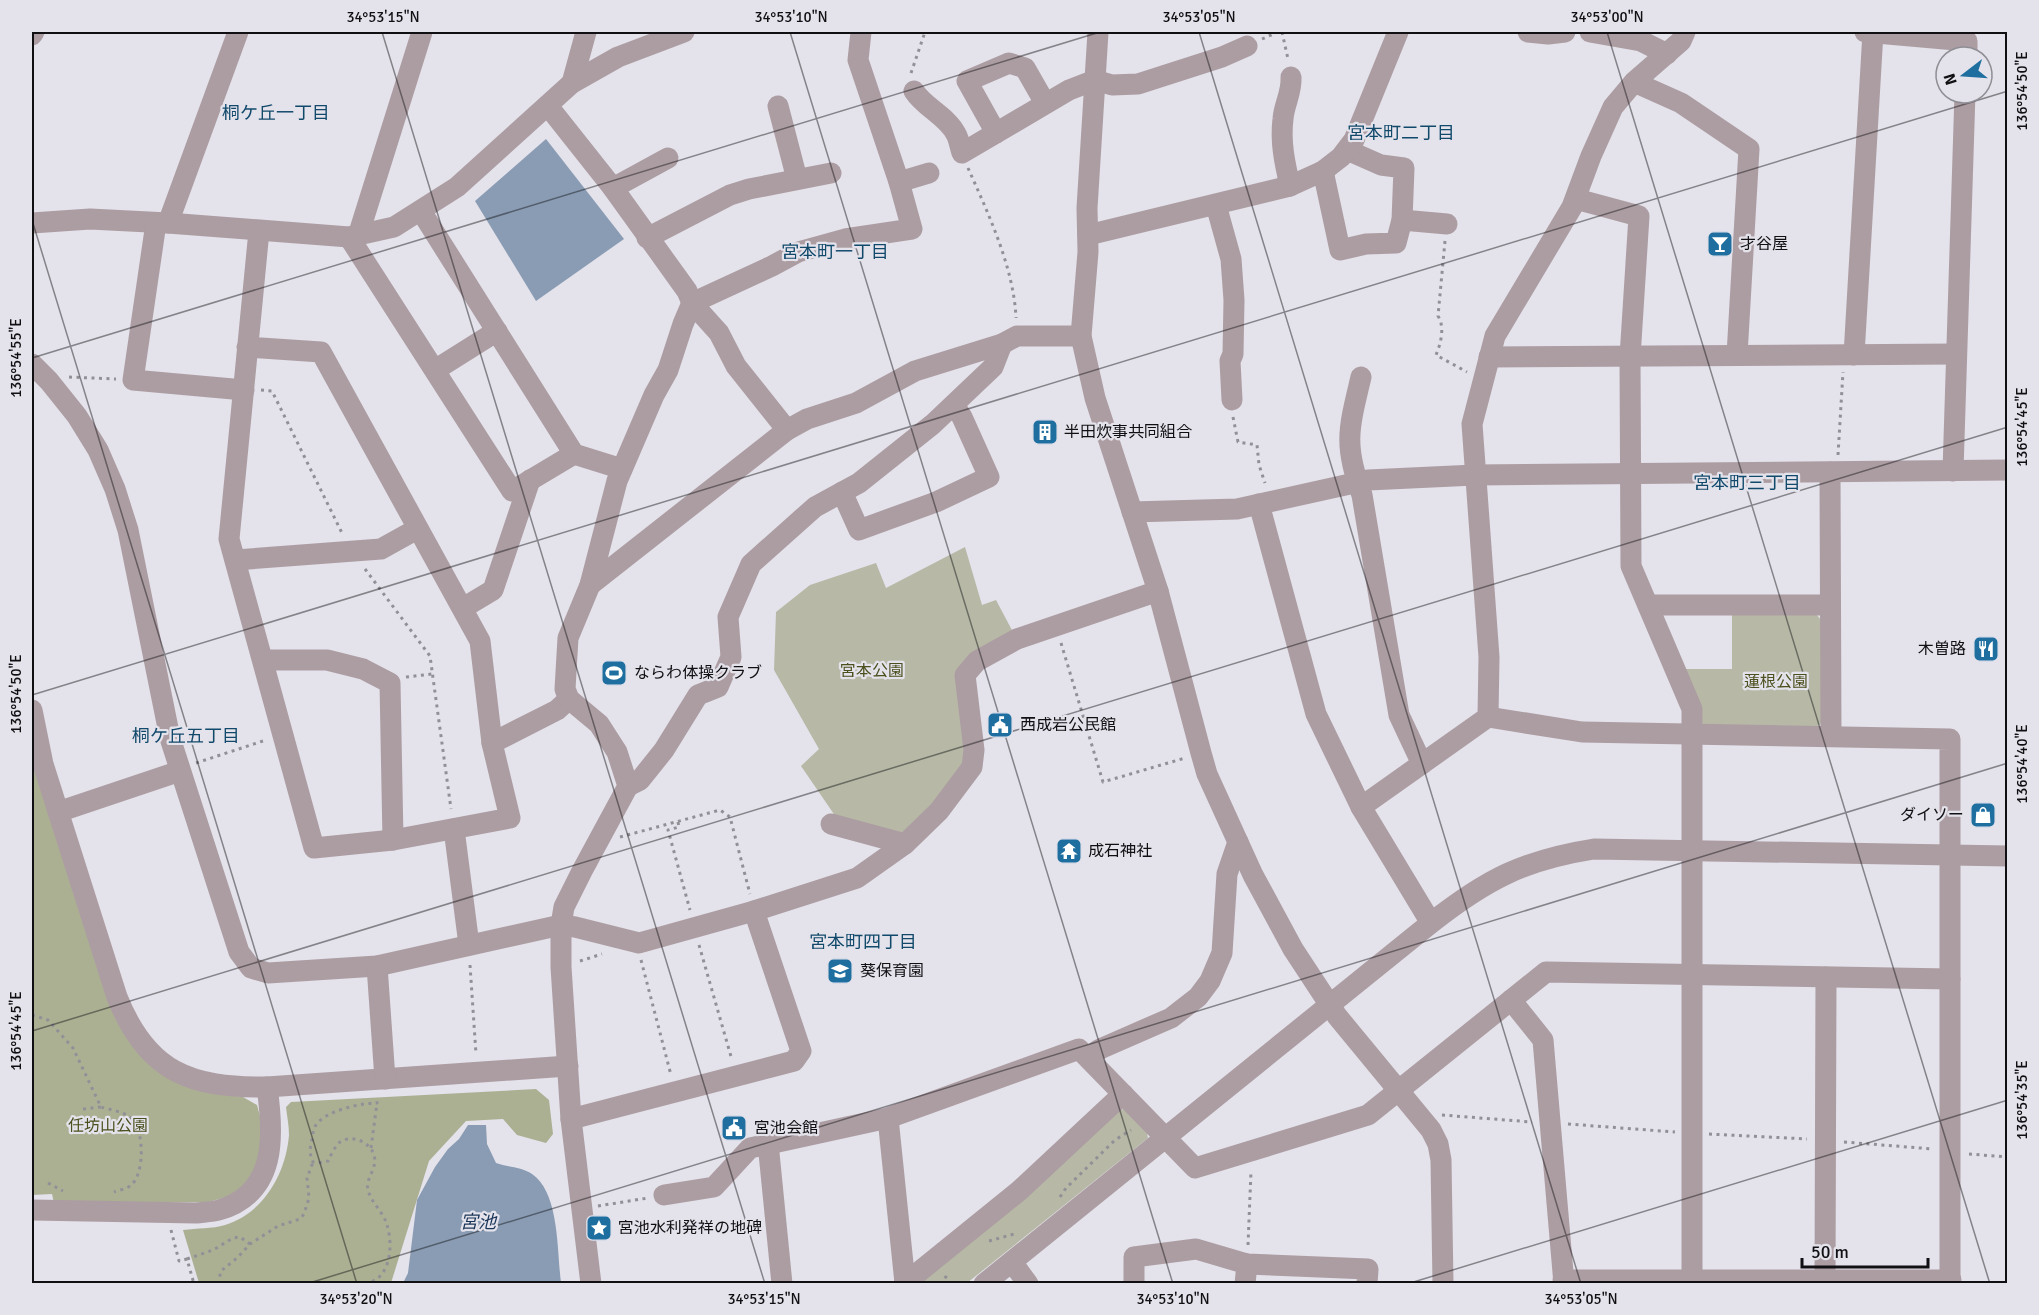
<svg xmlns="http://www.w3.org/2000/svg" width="2039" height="1315" font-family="Signika,'Noto Sans JP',sans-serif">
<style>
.green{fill:#b7b9a6}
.forest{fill:#acb093}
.water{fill:#899cb4}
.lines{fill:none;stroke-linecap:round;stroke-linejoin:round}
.path{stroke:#929097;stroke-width:3;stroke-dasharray:3 4.5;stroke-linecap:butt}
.minor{stroke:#ac9da2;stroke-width:21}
.ticks{fill:none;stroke:#100f12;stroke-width:1.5;stroke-opacity:0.45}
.labels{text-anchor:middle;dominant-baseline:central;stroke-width:4.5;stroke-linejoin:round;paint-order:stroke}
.poi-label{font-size:16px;fill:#100f12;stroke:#e4e2eb;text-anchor:start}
.park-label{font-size:16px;fill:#4c501e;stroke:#e4e2eb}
.neighbourhood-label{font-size:18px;fill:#11496b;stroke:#e4e2eb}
.water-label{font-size:18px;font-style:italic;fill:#183457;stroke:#e4e2eb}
.neatline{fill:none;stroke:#100f12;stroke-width:2}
.ticks-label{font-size:15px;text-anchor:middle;fill:#100f12}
</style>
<rect width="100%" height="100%" fill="#e4e2eb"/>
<!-- green -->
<g class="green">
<path d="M965,547L982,605L996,600L1014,634C988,645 968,647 956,675L966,752L963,765L935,802L903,834L838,820L801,766L819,749L774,670L776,612L810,585L876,563L886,588Z"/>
<path d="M1732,615H1817L1821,620V723L1816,728L1705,726L1700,721L1684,669H1732Z"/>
<path d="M1126,1109L1147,1133L1148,1138L967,1283L919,1284L1119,1110Z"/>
</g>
<!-- forest -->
<g class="forest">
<path d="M32,749L116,1019L213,1093L243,1097L257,1105L263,1127L262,1150L251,1178L233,1195L209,1202L54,1203L52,1194L32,1195Z"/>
<path d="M536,1089L549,1100L553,1134L546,1143L517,1135L503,1119L466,1121L429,1161L391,1283H199L183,1230C197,1228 212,1229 225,1225C264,1213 286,1173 289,1135C289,1126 287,1116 286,1107L291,1102Z"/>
</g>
<!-- water -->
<g class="water">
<path d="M546,139L624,239L536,301L475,201Z"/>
<path d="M468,1125H486L487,1144L496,1163C507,1167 521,1167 532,1174C560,1193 557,1253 561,1283H403L408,1273L417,1200L435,1167L448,1149L459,1139Z"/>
</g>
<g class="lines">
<!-- path -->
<g class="path">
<path d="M1282,32L1288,59"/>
<path d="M1262,39L1278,32"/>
<path d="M911,73L925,32"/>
<path d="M968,168C988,213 1014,268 1016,318"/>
<path d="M1445,241L1438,316C1445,327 1441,343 1436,355L1467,372"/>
<path d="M69,377L116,379"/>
<path d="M261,390L272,391L342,533"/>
<path d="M1233,417L1238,442L1257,445L1259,465L1265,483"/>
<path d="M1838,455L1843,372"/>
<path d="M365,569L430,656L451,809"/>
<path d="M1061,643L1103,782L1185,758"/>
<path d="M406,677L432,674"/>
<path d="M196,763L266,740"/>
<path d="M678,822L679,827L668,830L690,910"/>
<path d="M620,837L720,810L730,817L750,894"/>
<path d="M699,945L732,1060"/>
<path d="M641,960L671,1075"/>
<path d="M580,961L602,954"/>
<path d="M470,965L476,1054"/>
<path d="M32,1015L48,1020L73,1048L101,1107C110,1110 124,1111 132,1119C144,1130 145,1174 131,1185C127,1189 119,1190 114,1192"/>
<path d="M83,1109L101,1107"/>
<path d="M1442,1115L1532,1122"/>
<path d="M1568,1124L1675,1132"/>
<path d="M1709,1134L1807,1139"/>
<path d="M1844,1142L1933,1149"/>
<path d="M371,1148L377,1103"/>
<path d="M1969,1154L2008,1157"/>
<path d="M48,1183L63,1191"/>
<path d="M1060,1197L1066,1188L1115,1140L1131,1130"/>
<path d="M598,1206L648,1198"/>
<path d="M171,1230L179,1261L187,1259L194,1284"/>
<path d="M989,1241L1014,1234"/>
<path d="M1248,1245L1251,1171"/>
<path d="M187,1259L213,1250L233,1238L240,1237L250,1244"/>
<path d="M218,1284L221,1271L237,1258L250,1244L278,1226L300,1219L304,1214L309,1198L307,1178L313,1162"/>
<path d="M365,1284C370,1282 377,1280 381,1275C392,1262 392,1238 386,1222C382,1211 371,1202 368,1190C365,1178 378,1169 374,1155C370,1142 352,1134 340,1142C335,1146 331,1155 328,1161L318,1163L313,1162C309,1154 310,1147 312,1139C313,1134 313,1129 316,1125C325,1111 360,1103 377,1103V1098"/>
<path d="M940,1284L949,1273"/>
</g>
<!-- minor -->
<g class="minor">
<path d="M1098,32L1087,208L1088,252L1081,336L1095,398L1158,591L1201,753L1207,774L1253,875L1293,949L1337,1016L1431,1130L1438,1144L1441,1160L1443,1284"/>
<path d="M1528,32L1548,34L1565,32"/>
<path d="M1590,32L1641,41L1667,54"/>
<path d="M1865,32L1967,41V57"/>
<path d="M32,35L34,32"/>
<path d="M1634,82L1681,103L1749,149L1737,355"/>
<path d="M572,83L586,32"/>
<path d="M914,91C925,108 947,116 956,134C959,139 960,147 962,153L1069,90L1095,80L1112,85L1138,84L1222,57L1247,46"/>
<path d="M548,106L613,188L687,291L692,303L719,333L736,366L787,430"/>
<path d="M778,106L797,179"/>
<path d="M996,133L967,81L1009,63L1025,68L1045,103"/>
<path d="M1323,171L1340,250L1366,244L1396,243L1402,220L1404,168L1381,165L1347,150"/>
<path d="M899,182L929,173"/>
<path d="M1290,186C1285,164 1280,142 1283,119C1284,104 1292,93 1291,77"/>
<path d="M613,188L668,158"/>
<path d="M1576,199L1639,216L1630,357L1631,566L1692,709V1280"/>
<path d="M1216,205L1231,259L1234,300L1233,354L1230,361L1232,400"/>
<path d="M1402,220L1447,224"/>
<path d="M32,223L90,219L168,223L349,237L394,227L457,187L572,83L618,57L684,32"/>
<path d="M156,223L133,380L244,390"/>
<path d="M168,223L238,32"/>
<path d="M1088,235L1290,186L1323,171L1341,157L1354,140L1398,32"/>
<path d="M358,236L422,32"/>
<path d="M349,237L512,491L574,454L421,211"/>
<path d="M647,238L730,195L749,189L831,173"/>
<path d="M247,347L321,352L480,641L492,743L510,818L393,840L314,848L229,539L259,231"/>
<path d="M1854,355L1873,32"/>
<path d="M1489,357L1956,354"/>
<path d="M32,364L49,381L77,416L98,450L115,489L128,530L170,738L239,952L251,968L268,973L377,966L561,925L575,927L639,943L754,911L857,878L905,844L939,811L972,767L974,750L965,675L977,661L1017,639L1158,591"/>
<path d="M435,370L497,331"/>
<path d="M1361,377C1349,428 1343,444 1362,495L1399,715L1422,764"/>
<path d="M574,454L622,469"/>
<path d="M1953,471L1965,93"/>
<path d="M1830,472L1831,736"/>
<path d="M842,492L859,530L936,502L989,477L962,417L954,405"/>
<path d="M1259,504L1316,714L1361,807L1431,923"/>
<path d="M1132,512L1237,509L1368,480L1475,475L2008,470"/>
<path d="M235,560L381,549L417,529"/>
<path d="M590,585L787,430L807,419L856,403L915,371L1002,344L1017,336H1081"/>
<path d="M1648,605H1830"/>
<path d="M463,608L493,590L530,480"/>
<path d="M263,660H327L363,669L390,683L393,840"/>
<path d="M32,710L43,764L117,997C147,1072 190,1088 267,1087L568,1066"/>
<path d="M1488,717L1582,732L1950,739V1284"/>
<path d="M492,743L557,710L569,699"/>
<path d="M628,786L640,780L664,750L698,695L718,687L731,657L728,617L751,564L815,507L859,483L933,424L993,367L1002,344"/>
<path d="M1361,807L1488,717L1489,657L1472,424L1495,336L1572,207L1591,156L1613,107L1634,82L1681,41L1685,32"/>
<path d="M58,812L180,771"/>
<path d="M831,824L905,844"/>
<path d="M454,829L469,945"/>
<path d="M377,966L385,1079"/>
<path d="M1511,1000L1543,1040L1564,1284"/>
<path d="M1088,1057L1100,1049L1171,1018L1198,997L1210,981L1222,953L1227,874L1238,842"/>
<path d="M888,1118L905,1283"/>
<path d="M571,1119L794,1061L801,1051L754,911"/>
<path d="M768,1143L782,1284"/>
<path d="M664,1195L714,1187L750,1148L888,1118L1079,1049L1195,1168L1368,1115L1546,972L1950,979"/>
<path d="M32,1210L196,1213C203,1212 212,1212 219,1210C277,1193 274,1136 267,1087"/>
<path d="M1012,1262L1028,1284"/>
<path d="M1563,1280H1951"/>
<path d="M591,1284L571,1119L561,967V925L564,907L582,871L628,786L617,752L599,724L569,699L565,689L568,638L590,585L617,481L654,395L668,370L683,324L692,303L772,266L798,252L845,239L912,229L899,182L858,60L861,32"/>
<path d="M904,1284L1019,1191L1123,1094"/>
<path d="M984,1284L1431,923C1487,879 1524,860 1594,849L2008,856"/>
<path d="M1134,1284V1257L1196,1249L1247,1264L1368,1269L1367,1284"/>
<path d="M1245,1284L1247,1264"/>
<path d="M1825,1284L1826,977"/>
</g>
</g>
<!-- ticks -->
<path class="ticks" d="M382,32L765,1284M790,32L1173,1284M1199,32L1581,1284M1607,32L1990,1284M32,220L357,1284M32,358L1100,32M32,695L2008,91M32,1031L2008,427M306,1284L2008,763M1407,1284L2008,1100"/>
<!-- icons -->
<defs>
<g id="bar-square" transform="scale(1.35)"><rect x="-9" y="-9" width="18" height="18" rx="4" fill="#1e6fa0" stroke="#e4e2eb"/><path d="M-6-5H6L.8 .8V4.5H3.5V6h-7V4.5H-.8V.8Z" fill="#fff"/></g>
<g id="building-square" transform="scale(1.35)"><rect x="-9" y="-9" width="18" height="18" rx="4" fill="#1e6fa0" stroke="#e4e2eb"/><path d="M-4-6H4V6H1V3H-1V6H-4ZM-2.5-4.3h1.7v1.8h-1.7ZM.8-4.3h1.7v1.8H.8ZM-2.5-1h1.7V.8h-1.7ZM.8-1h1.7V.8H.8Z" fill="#fff"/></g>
<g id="restaurant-square" transform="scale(1.35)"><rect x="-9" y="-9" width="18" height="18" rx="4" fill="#1e6fa0" stroke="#e4e2eb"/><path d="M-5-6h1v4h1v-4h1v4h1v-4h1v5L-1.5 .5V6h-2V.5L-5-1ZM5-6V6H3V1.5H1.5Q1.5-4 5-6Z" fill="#fff"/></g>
<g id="stadium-square" transform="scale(1.35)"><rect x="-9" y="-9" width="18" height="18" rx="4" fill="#1e6fa0" stroke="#e4e2eb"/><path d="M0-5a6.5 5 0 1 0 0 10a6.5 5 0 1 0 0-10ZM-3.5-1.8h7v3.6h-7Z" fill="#fff"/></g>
<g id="civic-square" transform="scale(1.35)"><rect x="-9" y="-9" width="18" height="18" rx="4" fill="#1e6fa0" stroke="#e4e2eb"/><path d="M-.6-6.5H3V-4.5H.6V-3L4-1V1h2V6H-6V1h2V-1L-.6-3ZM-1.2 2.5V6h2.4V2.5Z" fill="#fff"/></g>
<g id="shop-square" transform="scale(1.35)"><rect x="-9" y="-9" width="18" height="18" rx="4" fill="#1e6fa0" stroke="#e4e2eb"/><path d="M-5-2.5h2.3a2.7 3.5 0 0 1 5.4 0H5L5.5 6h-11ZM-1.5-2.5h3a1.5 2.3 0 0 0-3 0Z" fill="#fff"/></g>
<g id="temple-square" transform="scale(1.35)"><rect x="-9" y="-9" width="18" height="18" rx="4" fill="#1e6fa0" stroke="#e4e2eb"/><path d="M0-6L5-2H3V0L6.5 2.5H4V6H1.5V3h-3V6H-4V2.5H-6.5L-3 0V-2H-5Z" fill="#fff"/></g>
<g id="school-square" transform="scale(1.35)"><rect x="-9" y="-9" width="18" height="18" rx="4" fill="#1e6fa0" stroke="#e4e2eb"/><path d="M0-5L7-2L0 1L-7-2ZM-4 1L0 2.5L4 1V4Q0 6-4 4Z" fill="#fff"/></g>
<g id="sight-square" transform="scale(1.35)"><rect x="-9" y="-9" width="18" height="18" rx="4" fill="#1e6fa0" stroke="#e4e2eb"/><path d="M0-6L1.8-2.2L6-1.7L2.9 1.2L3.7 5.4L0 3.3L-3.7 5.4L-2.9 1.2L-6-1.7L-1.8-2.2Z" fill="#fff"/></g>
</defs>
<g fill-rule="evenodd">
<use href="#bar-square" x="1720" y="244"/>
<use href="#building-square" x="1045" y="432"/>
<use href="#restaurant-square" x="1986" y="649"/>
<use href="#stadium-square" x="614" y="673"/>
<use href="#civic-square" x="1000" y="725"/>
<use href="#shop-square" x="1983" y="815"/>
<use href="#temple-square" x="1069" y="851"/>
<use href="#school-square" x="840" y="971"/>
<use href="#civic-square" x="734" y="1128"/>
<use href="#sight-square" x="599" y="1228"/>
</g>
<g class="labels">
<!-- poi labels -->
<g class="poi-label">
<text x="1740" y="244">才谷屋</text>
<text x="1064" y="432">半田炊事共同組合</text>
<text x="1966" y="649" text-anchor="end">木曽路</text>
<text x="634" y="673">ならわ体操クラブ</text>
<text x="1020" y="725">西成岩公民館</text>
<text x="1964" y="815" text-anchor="end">ダイソー</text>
<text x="1088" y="851">成石神社</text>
<text x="860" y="971">葵保育園</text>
<text x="754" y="1128">宮池会館</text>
<text x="618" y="1228">宮池水利発祥の地碑</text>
</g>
<!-- park labels -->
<g class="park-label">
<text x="872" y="671">宮本公園</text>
<text x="1776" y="682">蓮根公園</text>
<text x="108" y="1126">任坊山公園</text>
</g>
<!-- neighbourhood labels -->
<g class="neighbourhood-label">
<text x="276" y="113">桐ケ丘一丁目</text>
<text x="1401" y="133">宮本町二丁目</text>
<text x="835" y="252">宮本町一丁目</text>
<text x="1747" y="483">宮本町三丁目</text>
<text x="186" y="736">桐ケ丘五丁目</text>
<text x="863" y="942">宮本町四丁目</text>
</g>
<!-- water labels -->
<g class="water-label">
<text x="478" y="1222">宮池</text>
</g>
</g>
<!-- border -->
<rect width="2039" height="1315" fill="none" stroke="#e4e2eb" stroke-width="66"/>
<!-- north arrow -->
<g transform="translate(1964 75) rotate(253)"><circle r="28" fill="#e4e2eb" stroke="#8f8e94" stroke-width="1.5"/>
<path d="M0-4.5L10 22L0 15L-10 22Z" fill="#1e6fa0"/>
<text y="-9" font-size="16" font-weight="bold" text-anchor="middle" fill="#100f12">N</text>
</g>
<!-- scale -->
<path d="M1802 1258v9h126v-9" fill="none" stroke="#100f12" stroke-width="3"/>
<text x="1811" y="1258" font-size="18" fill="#100f12" stroke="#e4e2eb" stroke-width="4.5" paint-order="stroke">50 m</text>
<rect x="33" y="33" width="1973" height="1249" class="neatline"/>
<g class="ticks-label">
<text x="383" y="22">34°53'15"N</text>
<text x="791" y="22">34°53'10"N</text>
<text x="1199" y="22">34°53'05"N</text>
<text x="1607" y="22">34°53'00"N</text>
<text transform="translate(2022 91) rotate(-90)" y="5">136°54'50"E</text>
<text transform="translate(16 358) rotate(-90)" y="5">136°54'55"E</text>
<text transform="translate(2022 427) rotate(-90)" y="5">136°54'45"E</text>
<text transform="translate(16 694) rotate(-90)" y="5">136°54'50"E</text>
<text transform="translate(2022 764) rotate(-90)" y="5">136°54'40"E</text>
<text transform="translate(16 1031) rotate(-90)" y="5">136°54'45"E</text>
<text transform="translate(2022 1100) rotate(-90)" y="5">136°54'35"E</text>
<text x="356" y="1304">34°53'20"N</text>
<text x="764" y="1304">34°53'15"N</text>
<text x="1173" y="1304">34°53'10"N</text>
<text x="1581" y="1304">34°53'05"N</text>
</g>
</svg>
